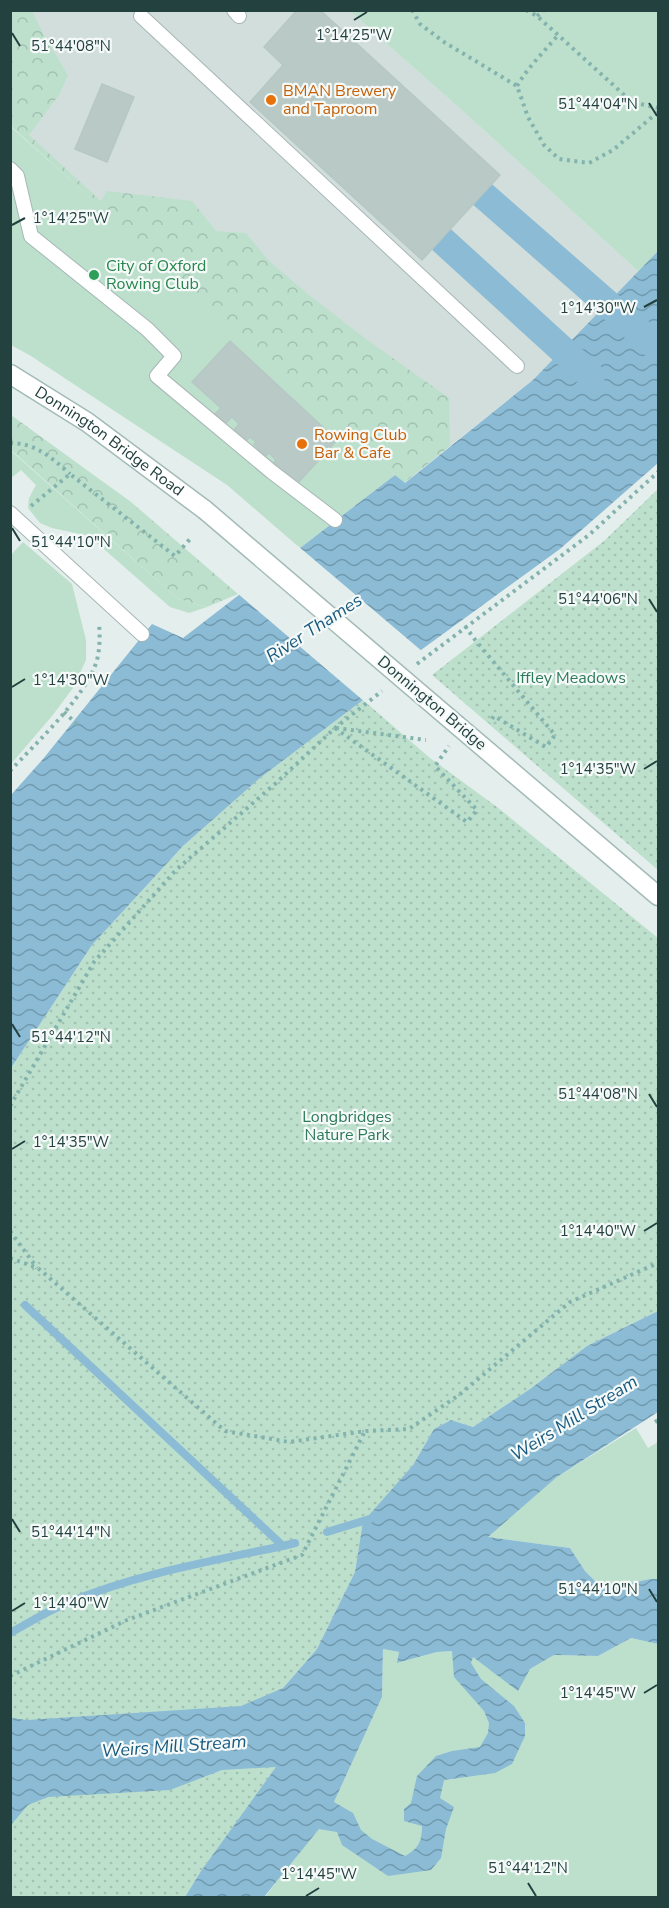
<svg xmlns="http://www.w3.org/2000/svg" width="669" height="1908" font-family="'Nunito Sans',sans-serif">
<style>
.built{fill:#d2dedb}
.green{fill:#bde0cd}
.forest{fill:url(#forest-crowns)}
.park{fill:url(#park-dots)}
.water{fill:url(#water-waves);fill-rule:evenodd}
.pier{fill:#e4eeec}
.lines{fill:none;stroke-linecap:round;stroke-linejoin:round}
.stream{stroke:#8bbbd5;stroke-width:8}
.canal{stroke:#8bbbd5;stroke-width:28}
.building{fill:#b9c9c6;stroke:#b6c8c4;stroke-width:1.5}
.lane-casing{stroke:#a6b7b5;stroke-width:16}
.secondary-casing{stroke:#a2bbb7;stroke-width:21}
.path{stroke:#84b3ae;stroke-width:4;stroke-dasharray:3 4.5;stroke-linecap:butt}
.lane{stroke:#fff;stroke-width:14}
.secondary{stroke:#fff;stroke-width:18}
.secondary-bridge-casing{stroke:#a2bbb7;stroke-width:21;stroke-linecap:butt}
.secondary-bridge{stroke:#fff;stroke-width:18}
.ticks{fill:none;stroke:#23413f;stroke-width:2}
.food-dot{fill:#e8710a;stroke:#f5faf9;stroke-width:2}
.leisure-dot{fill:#2e9e5b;stroke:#f5faf9;stroke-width:2}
.labels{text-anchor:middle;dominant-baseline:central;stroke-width:4.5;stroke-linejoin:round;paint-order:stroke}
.food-label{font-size:16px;fill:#c56008;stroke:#f5faf9;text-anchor:start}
.leisure-label{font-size:16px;fill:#27864d;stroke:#f5faf9;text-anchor:start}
.street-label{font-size:16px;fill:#23413f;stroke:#f5faf9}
.park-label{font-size:16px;fill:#2b7a59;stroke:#f5faf9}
.water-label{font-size:18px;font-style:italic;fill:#195a80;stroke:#f5faf9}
.ticks-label{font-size:15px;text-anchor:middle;fill:#23413f;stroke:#f5faf9;stroke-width:4.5;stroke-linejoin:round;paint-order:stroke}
</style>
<defs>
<pattern id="forest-crowns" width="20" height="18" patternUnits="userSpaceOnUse" patternTransform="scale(1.5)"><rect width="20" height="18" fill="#bde0cd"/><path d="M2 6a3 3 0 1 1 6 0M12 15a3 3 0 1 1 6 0" fill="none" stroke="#a2c1b1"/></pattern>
<pattern id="park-dots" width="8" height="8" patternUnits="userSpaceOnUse" patternTransform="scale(1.5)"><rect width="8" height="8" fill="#bde0cd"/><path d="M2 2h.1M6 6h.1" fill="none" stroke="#a2c1b1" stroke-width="1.8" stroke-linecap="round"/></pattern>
<pattern id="water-waves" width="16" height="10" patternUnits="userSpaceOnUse" patternTransform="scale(1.5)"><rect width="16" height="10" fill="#8bbbd5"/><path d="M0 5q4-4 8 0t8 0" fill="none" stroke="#719aae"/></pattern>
</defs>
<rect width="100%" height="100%" fill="#e4eeec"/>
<!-- built -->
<path class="built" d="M11,11H350L475,122L639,272L533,380L404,483L11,126Z"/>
<!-- green -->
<g class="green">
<path d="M350,11H658V251L639,272L475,122Z"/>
<path d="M10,126L284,371L395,475L300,548L227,485L31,356L11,345Z"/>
<path d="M10,450L178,599L207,607L189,613L170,607L89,536L52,528L40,523L28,508L29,498L36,485L21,470L11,478Z"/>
<path d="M23,542L72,584L86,640V660L73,688L52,716L11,764V555Z"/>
<path d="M636,1428L648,1448L658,1442V1579H650L603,1589L585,1571L570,1548L487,1537L557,1477Z"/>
<path d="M631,1638L658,1644V1897L264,1898L318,1829L334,1802L382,1697L383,1649L399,1652L398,1663L437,1652L465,1650L530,1669L554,1655L598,1656Z"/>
</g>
<!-- forest -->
<g class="forest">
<path d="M11,11H32L44,35L68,75L59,95L29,135L101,201L107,191L192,201L216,231L246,233L269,261L309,295L366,339L449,398L450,446L404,483L11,126Z"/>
<path d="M11,415L131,502L238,594L207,607L178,599L11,450Z"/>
</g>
<!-- park -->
<g class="park">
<path d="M658,489V870L432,675L604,541Z"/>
<path d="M363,700L430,758L497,807L658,938V1311L587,1346L530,1389L473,1427L451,1420L434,1429L413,1465L364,1522L355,1572L317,1649L283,1688L277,1767L201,1871L185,1897L11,1898V1068L92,945L183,846L260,778Z"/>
</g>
<!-- water -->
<g class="water">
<path d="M658,251V463L560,549L421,650L363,700L260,778L183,846L92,945L11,1068V795L43,759L152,624L183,638L395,475L405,483L533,380Z"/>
<path d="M658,1311V1412L557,1477L488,1537L570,1548L585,1571L603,1589L650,1579H658V1644L631,1638L598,1656L554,1655L530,1669L518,1691L473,1657L471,1663L481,1679L514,1706L525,1723V1736L512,1764L495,1773L444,1780L440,1798L454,1807L446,1829L441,1858L431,1870L388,1876L342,1845L337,1832L319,1829L264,1897H185L201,1871L276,1767L222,1770L170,1790L48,1797L28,1805L11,1825V1718L27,1720L241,1706L283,1688L317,1649L355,1572L363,1522L413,1465L434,1429L451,1420L473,1427L530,1389L587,1346ZM383,1649L399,1652L397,1663L437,1652L452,1651L454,1677L484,1711L489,1723L488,1733L480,1747L452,1751L436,1756L417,1776L411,1803L404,1809V1821L422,1826C422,1842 418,1849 405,1856L372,1839L361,1830L353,1813L334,1802L382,1697Z"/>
</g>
<!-- pier -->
<path class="pier" d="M298,546L423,652L365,702L237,593Z"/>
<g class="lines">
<!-- stream -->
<g class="stream">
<path d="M25,1305L283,1546L295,1543"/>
<path d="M327,1532L373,1518"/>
<path d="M10,1633C29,1623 47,1611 67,1603C136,1574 211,1561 283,1546"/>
</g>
<!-- canal -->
<g class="canal">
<path d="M482,194L658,348"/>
<path d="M441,239L591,376"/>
</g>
</g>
<!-- building -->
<g class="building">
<path d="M297,10H320L500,175L422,260L250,102L283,65L264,47Z"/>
<path d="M102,84L134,97L107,162L75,149Z"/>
<path d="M230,341L337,440L298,483L274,462L276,460L269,453L266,456L254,445L256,442L250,437L245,442L233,431L239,424L232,417L224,425L214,415L221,408L192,382Z"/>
</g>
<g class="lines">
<!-- lane casing -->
<g class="lane-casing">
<g id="lane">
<path d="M234,10L239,16"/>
<path d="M141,16L517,366"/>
<path d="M10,169L17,176L31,236L147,329L174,356L157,376L272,472L335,520"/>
<path d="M10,513L142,634"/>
</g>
</g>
<!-- secondary casing -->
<g class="secondary-casing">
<g id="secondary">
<path id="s1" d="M10,374L87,422L205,510"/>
<path d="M457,725L658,896"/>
</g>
</g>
<!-- path -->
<g class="path">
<path d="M412,10L420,24L444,42L517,86L528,117L544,145L559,159L589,163L613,150L658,112"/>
<path d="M526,10L537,16L632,102L658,108"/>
<path d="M537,16L544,10"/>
<path d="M517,86C528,67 544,52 558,35"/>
<path d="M10,443C36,443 52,458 70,474"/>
<path d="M31,506L70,474L175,556L191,538"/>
<path d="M465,626L476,641L555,735L546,747L494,716L489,723"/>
<path d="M417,664L589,535L658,472"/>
<path d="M64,712L79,726"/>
<path d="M335,728L467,822L477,810L435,766L449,746"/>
<path d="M336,728L426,740"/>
<path d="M10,771C37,742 86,697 97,660C100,648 100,636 99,623"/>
<path d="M10,1106L94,962L176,870L276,783L335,728L382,691"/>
<path d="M10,1231L37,1268"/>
<path d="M10,1258L38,1268L225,1431L289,1442L366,1431L409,1429L459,1395L570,1302L658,1263"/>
<path d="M655,1422L658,1420"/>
<path d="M10,1676L127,1620L302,1555L365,1431"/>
</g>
<!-- lane -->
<use href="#lane" class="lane"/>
<!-- secondary -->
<use href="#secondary" class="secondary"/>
<!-- secondary-bridge casing -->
<g class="secondary-bridge-casing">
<path id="secondary-bridge" d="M205,510L457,725"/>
</g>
<!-- secondary-bridge -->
<use href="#secondary-bridge" class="secondary-bridge"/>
</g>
<!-- ticks -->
<path class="ticks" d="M354,20L367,12M12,33L20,46M649,103L657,116M12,225L25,218M644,307L657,300M12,528L20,541M649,599L657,612M12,687L25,679M644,769L657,761M12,1024L20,1037M649,1094L657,1107M12,1149L25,1141M644,1231L657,1223M12,1519L20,1532M649,1589L657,1602M12,1611L25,1603M644,1693L657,1685M528,1883L536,1896M306,1896L319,1888"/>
<!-- markers -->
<g class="food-dot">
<circle cx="271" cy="100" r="6"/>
<circle cx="302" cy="444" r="6"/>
</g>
<circle class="leisure-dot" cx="94" cy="275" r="6"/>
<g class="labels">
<!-- food labels -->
<g class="food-label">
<text x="283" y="91">BMAN Brewery<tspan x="283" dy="18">and Taproom</tspan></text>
<text x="314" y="435">Rowing Club<tspan x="314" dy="18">Bar &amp; Cafe</tspan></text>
</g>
<!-- leisure labels -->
<g class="leisure-label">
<text x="106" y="266">City of Oxford<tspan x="106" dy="18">Rowing Club</tspan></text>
</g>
<!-- street labels -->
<g class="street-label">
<text stroke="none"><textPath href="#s1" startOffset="120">Donnington Bridge Road</textPath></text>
<text transform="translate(432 703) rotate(40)">Donnington Bridge</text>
</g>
<!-- park labels -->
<g class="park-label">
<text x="571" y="678">Iffley Meadows</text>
<text x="347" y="1117">Longbridges<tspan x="347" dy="18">Nature Park</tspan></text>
</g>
<!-- water labels -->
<g class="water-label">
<text transform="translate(314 628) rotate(-33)">River Thames</text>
<text transform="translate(574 1418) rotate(-32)">Weirs Mill Stream</text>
<text transform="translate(174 1746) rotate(-4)">Weirs Mill Stream</text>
</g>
</g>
<g class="ticks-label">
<text x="354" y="40">1°14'25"W</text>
<text x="71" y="51">51°44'08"N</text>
<text x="598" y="109">51°44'04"N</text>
<text x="71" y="223">1°14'25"W</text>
<text x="598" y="313">1°14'30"W</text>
<text x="71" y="547">51°44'10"N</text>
<text x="598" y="604">51°44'06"N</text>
<text x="71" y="685">1°14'30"W</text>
<text x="598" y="774">1°14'35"W</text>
<text x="71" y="1042">51°44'12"N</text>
<text x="598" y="1099">51°44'08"N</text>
<text x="71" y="1147">1°14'35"W</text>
<text x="598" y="1236">1°14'40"W</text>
<text x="71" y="1537">51°44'14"N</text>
<text x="598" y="1594">51°44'10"N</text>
<text x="71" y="1608">1°14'40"W</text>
<text x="598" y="1698">1°14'45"W</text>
<text x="528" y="1873">51°44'12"N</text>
<text x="319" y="1879">1°14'45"W</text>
</g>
<!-- border -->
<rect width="669" height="1908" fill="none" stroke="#23413f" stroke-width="24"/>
</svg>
